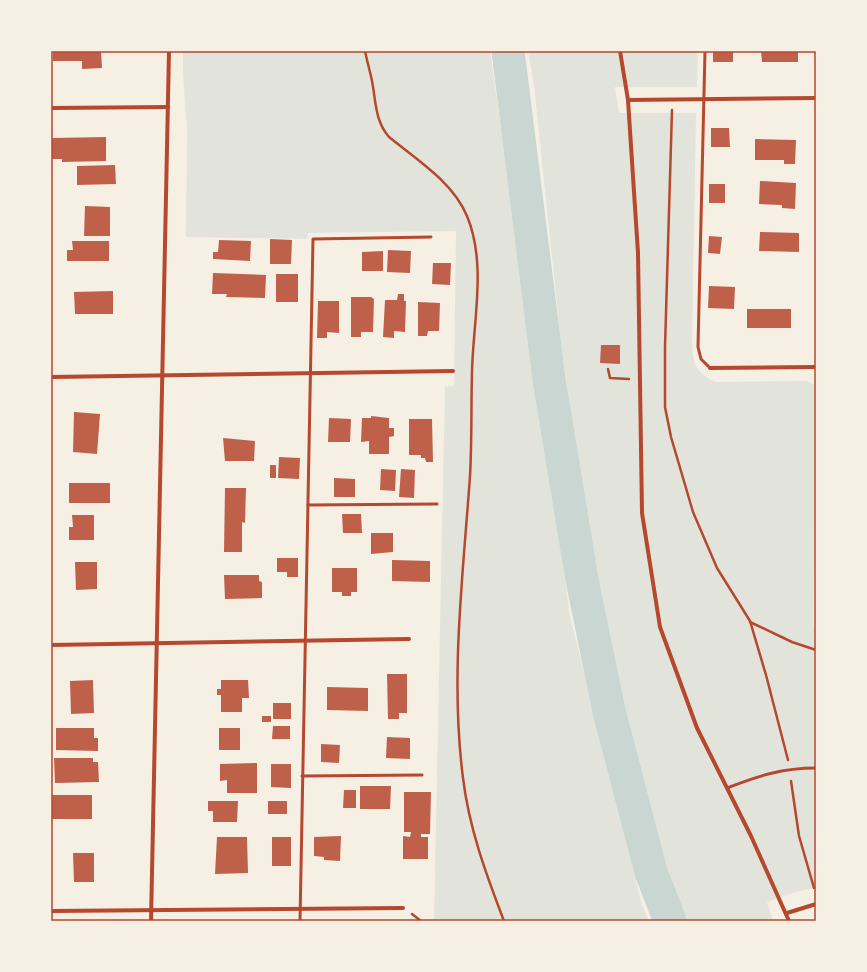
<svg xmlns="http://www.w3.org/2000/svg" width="867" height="972" font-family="'Golos Text',sans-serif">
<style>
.green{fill:#e2e4dc}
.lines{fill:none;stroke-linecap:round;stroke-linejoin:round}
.river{stroke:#c9d6d2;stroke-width:33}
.building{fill:#bf614a}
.path{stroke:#b5482f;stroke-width:2.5}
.service{stroke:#b5482f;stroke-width:3}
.minor{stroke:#b5482f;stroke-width:4}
.neatline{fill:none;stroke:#b5482f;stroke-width:1.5}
</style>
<rect width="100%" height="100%" fill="#f6efe4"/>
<!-- green -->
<g class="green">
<path d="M183,51H490L570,616L642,905L649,921H434L445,387L454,386L456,231L308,233L307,239L186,237L187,130L183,73Z"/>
<path d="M528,51H698L697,87H615L619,113H696L692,341C693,364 694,371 715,382L807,381L816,386L813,625L816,630V888L799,891L767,902L773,921H679L672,905L599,610L561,343L534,86Z"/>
</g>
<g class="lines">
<!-- river -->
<path class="river" d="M508,51L549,379L582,580L609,711L651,872L670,921"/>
</g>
<!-- building -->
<g class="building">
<path d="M53,51H101L102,68L82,69V61H53Z"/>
<rect x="713" y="51" width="20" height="11"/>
<path d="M761,51H798V62H762Z"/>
<path d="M711,128H729L730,147H711Z"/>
<path d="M106,137V161L62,162V159H51V138Z"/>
<path d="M755,139L796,140L795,164H784V160H755Z"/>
<path d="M115,165L116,184L77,185V166Z"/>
<path d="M760,181L796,183L795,209L782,208V205L759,204Z"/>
<rect x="709" y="184" width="16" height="19"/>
<path d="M85,206L110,207V236H84Z"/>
<path d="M760,232L799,233V252L759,251Z"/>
<path d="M709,236L722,237L720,254L708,253Z"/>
<path d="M270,239L292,240L291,264H270Z"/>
<path d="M219,240L251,241L250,261L213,259V252H218Z"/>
<path d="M72,241H109V261H67V250H73Z"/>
<path d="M388,250L411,251L410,273L387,272Z"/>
<path d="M383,251V271H362V252Z"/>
<path d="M433,263H451L450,285L432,284Z"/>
<path d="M213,273L266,275L265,298L226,297L227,294H212Z"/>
<rect x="276" y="274" width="22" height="28"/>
<path d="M709,286L735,287L734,309L708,308Z"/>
<path d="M113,291V314H75L74,292Z"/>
<path d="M398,294H404V301H406L405,332L394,331V338L383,337L385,300H397Z"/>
<path d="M351,297H371L374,299L373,332H361V337H351Z"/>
<path d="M318,301H339V333L327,332V338H317Z"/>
<path d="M418,302L440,303L439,331H428L427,336H418Z"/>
<rect x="747" y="309" width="44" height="19"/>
<path d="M601,345H620V364L600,363Z"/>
<path d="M74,412L100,414L97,454L73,452Z"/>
<path d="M371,416L389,418V428H394V436L389,437V454H369V441L361,442L362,418H371Z"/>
<path d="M329,418L351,419L350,442H328Z"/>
<path d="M409,419H432L433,462H426L425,458H421V455H409Z"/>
<path d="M223,438L255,441L254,461H225Z"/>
<path d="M279,457L300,458L299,479L278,478Z"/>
<rect x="270" y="465" width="6" height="13"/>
<path d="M381,469L396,470L395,491L380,490Z"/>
<path d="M401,469L415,470L414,498L399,497Z"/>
<path d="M334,478L355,479V497H334Z"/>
<rect x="69" y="483" width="41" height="20"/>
<path d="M225,488H246L245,523L242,522V552H224Z"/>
<path d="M342,514H361L362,533H343Z"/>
<path d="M72,515H94V540H69V527H73Z"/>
<path d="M371,533H393V552L371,554Z"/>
<path d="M277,558H298V577H287V572H277Z"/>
<path d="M392,560L430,561V582L392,581Z"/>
<path d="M75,562H97V589L76,590Z"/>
<path d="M332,568H357V592H351V596H342V592H332Z"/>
<path d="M224,575H259V581L262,582V598L225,599Z"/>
<path d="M387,674H407V713H399V719H388Z"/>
<path d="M93,680L94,713L71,714L70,681Z"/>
<path d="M221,680H248L249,698H242V712H221V695H217V689H221Z"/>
<path d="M327,687L368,688V711L327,710Z"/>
<rect x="273" y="703" width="18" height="16"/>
<rect x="262" y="716" width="9" height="6"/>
<path d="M273,726H290V739H272Z"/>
<path d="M56,728H94V738H98V751L56,750Z"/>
<rect x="219" y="728" width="21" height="22"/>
<path d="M387,737L410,738V759L386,758Z"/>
<path d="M321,744L340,745L339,763L321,762Z"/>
<path d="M54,758H93V762H98L99,782L55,783Z"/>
<path d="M257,763V793H227V780L220,781V764Z"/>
<path d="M271,764H291V788L271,787Z"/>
<path d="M360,786H391L390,809H360Z"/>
<path d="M344,790H356V808H343Z"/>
<path d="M404,792H431L430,834H421V837H428V859H403V836L410,837L411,832H404Z"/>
<rect x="51" y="795" width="41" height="24"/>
<path d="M208,801H238L237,822H213V811H208Z"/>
<rect x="268" y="801" width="19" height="13"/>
<path d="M341,836L340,861L324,860V857L314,856V837Z"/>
<path d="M217,837H247L248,873L215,874Z"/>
<rect x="272" y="837" width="19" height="29"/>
<path d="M73,853H94V882H74Z"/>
</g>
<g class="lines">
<!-- path -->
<g class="path">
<path d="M365,51C367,61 370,71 372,81C376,102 375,121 389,137C416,159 453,182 467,216C487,264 473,321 472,372C471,407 472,441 470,476C463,576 450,677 463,778C469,828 486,874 504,921"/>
<path d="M672,110L665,347V407L671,437L693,512L717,568L750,621L766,675L788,760"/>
<path d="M608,369L610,378L629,379"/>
<path d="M750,622L792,642L816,650"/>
<path d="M791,781L799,836L814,888"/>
<path d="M412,914L421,921"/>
</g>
<!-- service -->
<g class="service">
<path d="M705,51L698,347L701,359L710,368"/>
<path d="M308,505L437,504"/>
<path d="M302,776L422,775"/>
<path d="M727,788C758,776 782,768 816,768"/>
<path d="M300,921L313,239L431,237"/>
</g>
<!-- minor -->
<g class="minor">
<path d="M620,51L628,100L638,253L642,513L660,627L697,728L751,836L789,921"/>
<path d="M628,100L816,98"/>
<path d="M51,108L168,107"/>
<path d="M710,368L816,367"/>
<path d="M51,377L453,371"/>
<path d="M51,645L409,639"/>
<path d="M51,911L403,908"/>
<path d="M787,913L816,904"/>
<path d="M151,921L169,51"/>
</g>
</g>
<!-- border -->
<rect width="867" height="972" fill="none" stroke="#f6efe4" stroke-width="104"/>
<rect x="52" y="52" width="763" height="868" class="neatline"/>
</svg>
